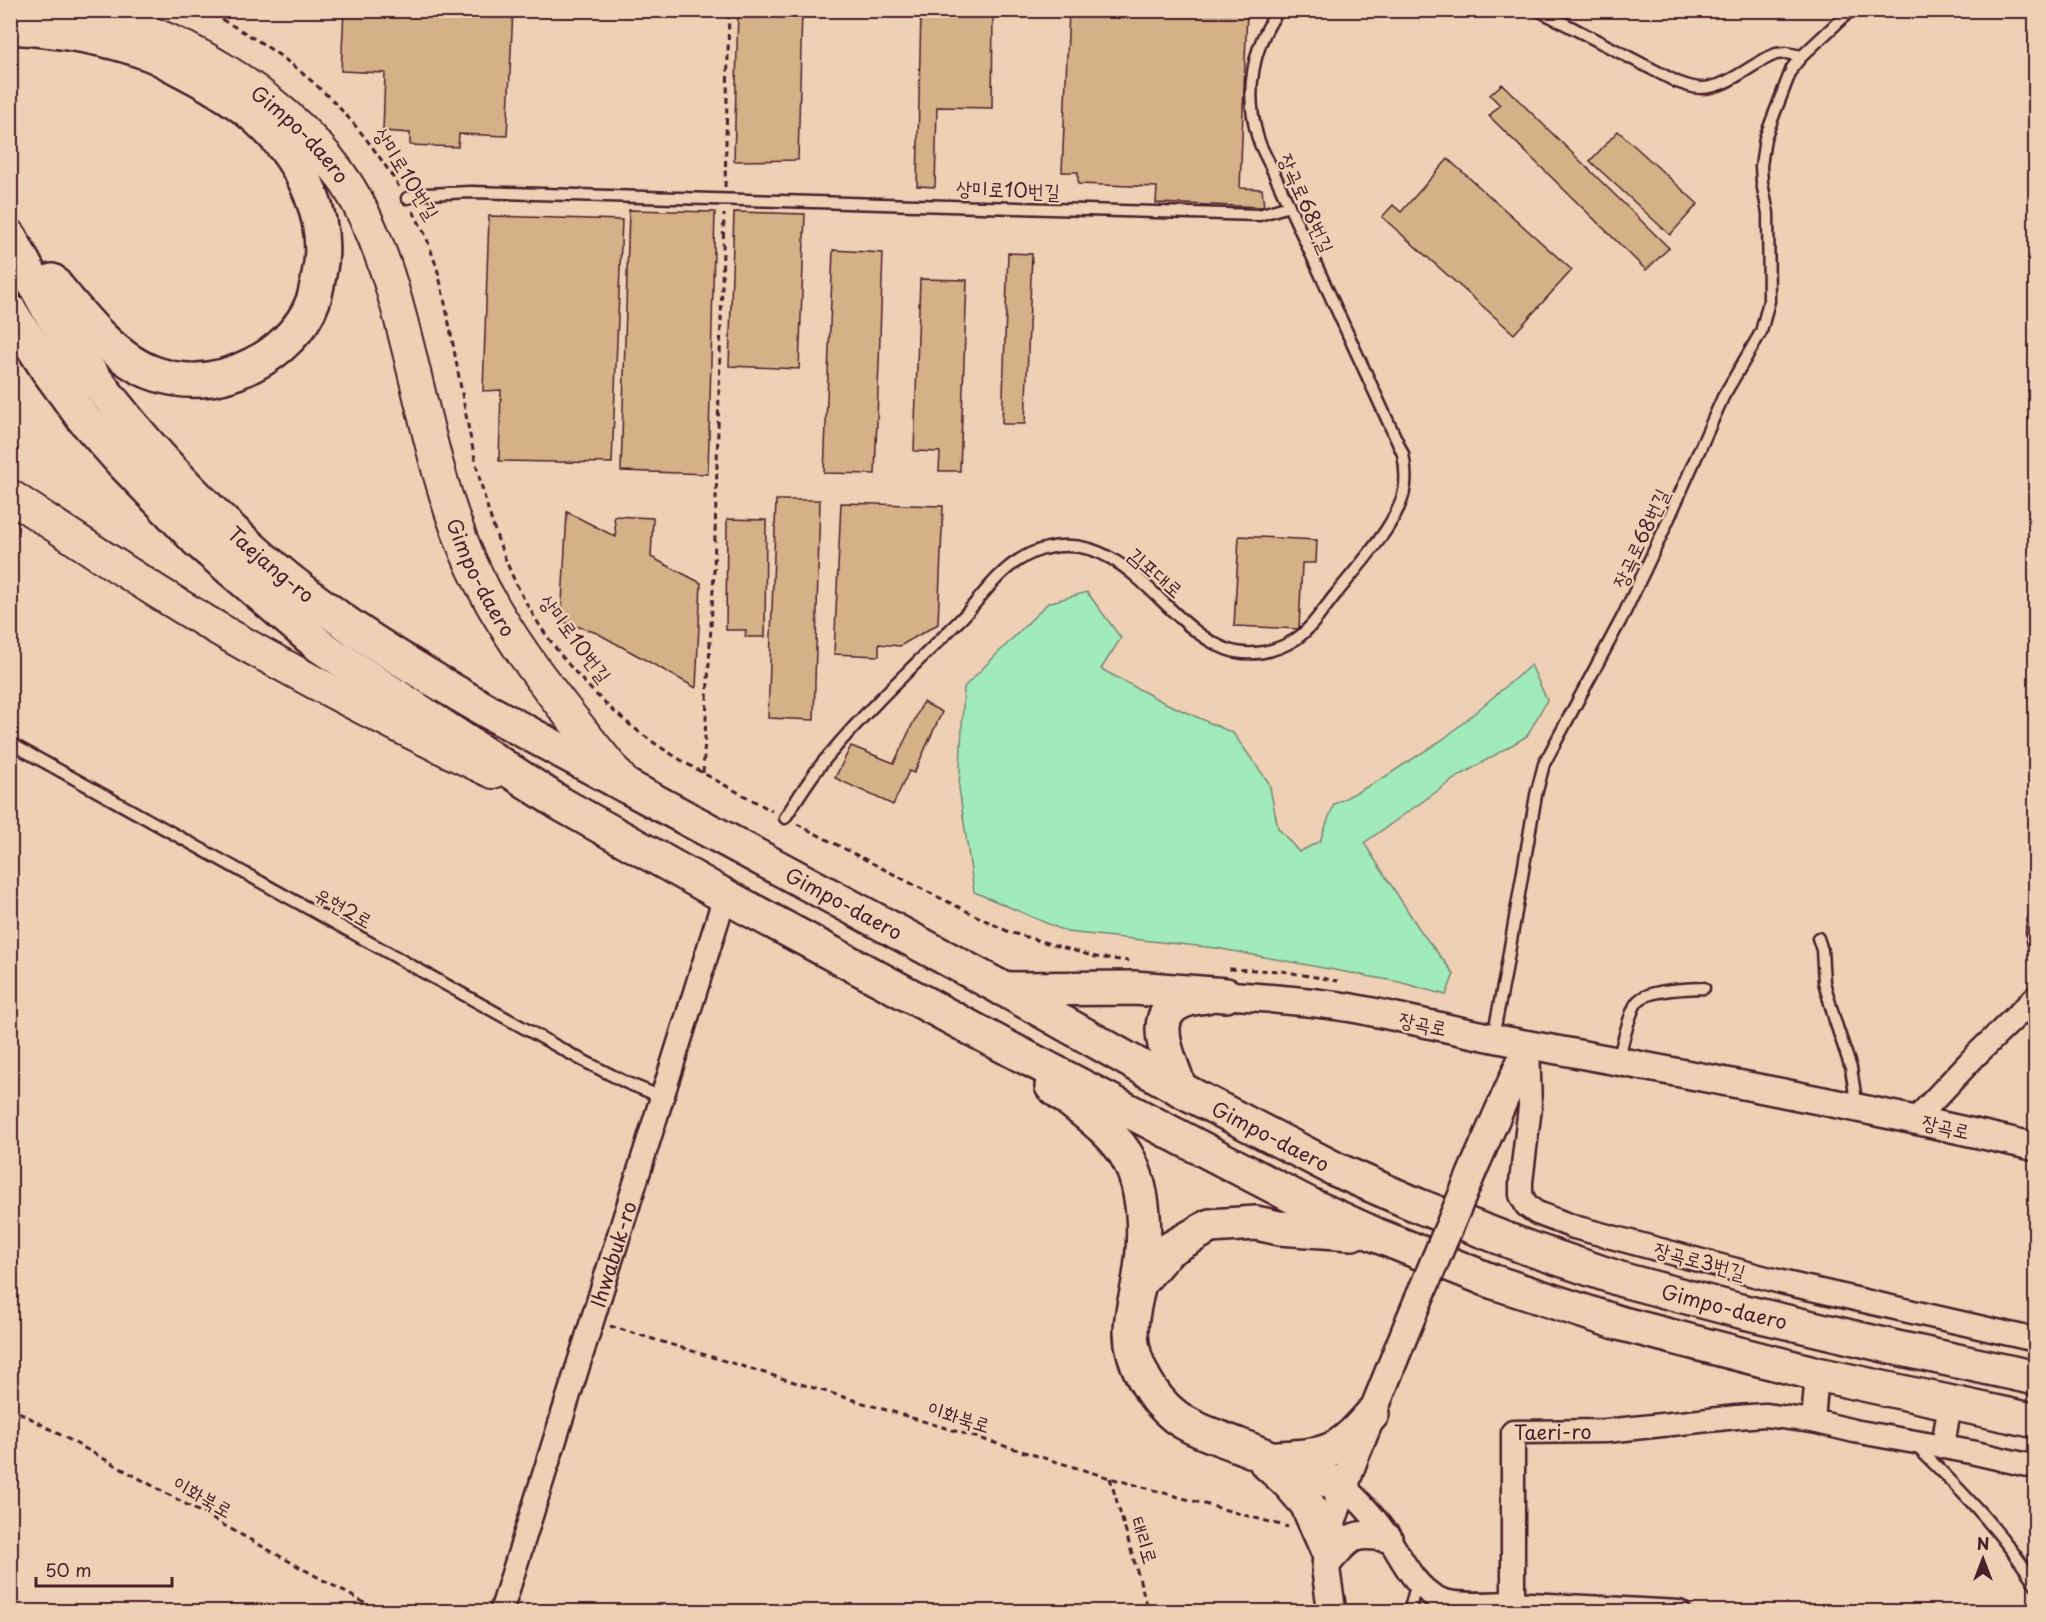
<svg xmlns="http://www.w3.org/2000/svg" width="2046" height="1622" font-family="'Playpen Sans','Poor Story',sans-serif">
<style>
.green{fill:#a1ebba;stroke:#768572;stroke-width:1.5}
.building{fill:#d4b186;stroke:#4a1f2b;stroke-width:1.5}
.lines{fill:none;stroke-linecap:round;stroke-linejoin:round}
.service-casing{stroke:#4a1f2b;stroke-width:15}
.minor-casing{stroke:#4a1f2b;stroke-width:27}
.tertiary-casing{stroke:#4a1f2b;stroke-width:32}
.secondary-casing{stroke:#4a1f2b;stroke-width:36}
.primary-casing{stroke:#4a1f2b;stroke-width:38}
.path{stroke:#4a1f2b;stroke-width:3;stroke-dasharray:6 4.5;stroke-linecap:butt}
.service{stroke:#eed1b5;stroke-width:10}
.minor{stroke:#eed1b5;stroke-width:22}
.tertiary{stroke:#eed1b5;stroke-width:27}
.secondary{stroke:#eed1b5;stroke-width:32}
.primary{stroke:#eed1b5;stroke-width:33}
.tertiary-bridge-casing{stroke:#4a1f2b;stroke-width:32;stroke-linecap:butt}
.tertiary-bridge{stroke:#eed1b5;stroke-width:27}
.labels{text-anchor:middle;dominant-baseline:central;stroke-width:4.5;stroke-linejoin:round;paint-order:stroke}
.street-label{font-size:20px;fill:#4a1f2b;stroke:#eed1b5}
</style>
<rect width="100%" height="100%" fill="#eed1b5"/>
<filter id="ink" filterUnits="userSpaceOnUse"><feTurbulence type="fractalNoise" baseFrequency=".0167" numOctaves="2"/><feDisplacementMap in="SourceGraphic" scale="12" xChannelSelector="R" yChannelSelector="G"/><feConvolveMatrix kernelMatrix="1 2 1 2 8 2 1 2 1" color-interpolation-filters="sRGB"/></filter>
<g filter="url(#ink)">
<!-- green -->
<path class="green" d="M1087,592L1121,638L1101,669L1163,702L1233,733L1269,783L1278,828L1299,852L1320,841L1334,804L1380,780L1445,738L1531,665L1547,700L1527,736L1456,778L1364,843L1422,933L1454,974L1446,995L1399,982L1216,948L1067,932L974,892L959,788L964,687L1048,603Z"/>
<!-- building -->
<g class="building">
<path d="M344,10H513L507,136L459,134L458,147L410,145V133L383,131L385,73L341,71Z"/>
<path d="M738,10H802L798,160L734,161Z"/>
<path d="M921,10H993L992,108L937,107L935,187L917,186Z"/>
<path d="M1069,10H1266L1247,11L1240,188L1262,189L1264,207L1156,203L1157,187L1078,184V172H1062Z"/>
<path d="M1502,84L1669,248L1646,270L1489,116L1500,105L1490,95Z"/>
<path d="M1618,131L1698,204L1670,235L1590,161Z"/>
<path d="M1448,159L1572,270L1514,334L1382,217L1393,205L1401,212Z"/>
<path d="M629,210L715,212L708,474L621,471Z"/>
<path d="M734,212L805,214L799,369L729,366Z"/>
<path d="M489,216L622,220L612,463L499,461L501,390L483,391Z"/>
<path d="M833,250L883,253L875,474L824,473Z"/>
<path d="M1008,253L1032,254L1025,424H1002Z"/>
<path d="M920,279L967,280L960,471H939L940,452L914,451Z"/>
<path d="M776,500H820L814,720L768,718Z"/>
<path d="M841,503L943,506L938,624L900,646L879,644V656L834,654Z"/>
<path d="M567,512L616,537L614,516L653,518L651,557L701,583L696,688L597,633L561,621Z"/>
<path d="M727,519L766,520L765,637H745L746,630H726Z"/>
<path d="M1239,536L1317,540L1316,563H1302L1299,629L1234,626Z"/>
<path d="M923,702L942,712L914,773L909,771L893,805L835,778L851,746L894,763Z"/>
</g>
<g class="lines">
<!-- service casing -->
<g class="service-casing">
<g id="service">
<path d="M1538,10L1677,82C1685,85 1693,88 1701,88C1729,88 1751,63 1776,54L1786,53L1802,56"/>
<path d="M407,198L426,194L471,192L1259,215L1289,206"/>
<path d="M10,743L578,1058L627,1083L662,1097"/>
<path d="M785,818C799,796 812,774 829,755C870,706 917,663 962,618C980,599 997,573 1019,560C1028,554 1038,550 1048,548C1126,530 1164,625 1226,649C1249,658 1276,652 1296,639C1311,629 1323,610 1335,595C1356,569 1391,531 1402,499C1407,484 1406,469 1403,454L1272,169C1267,158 1260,147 1257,135C1245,92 1252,46 1279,10"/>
<path d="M2036,915C2030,928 2032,939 2036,951"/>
<path d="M1818,938L1822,950L1824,982L1835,1021L1851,1068L1857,1107"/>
<path d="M1493,1037L1505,976L1536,795L1544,764L1623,616L1662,534L1723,397L1761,332L1769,301L1768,213L1762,183L1761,166L1765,138L1792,68L1802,56L1851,10"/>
<path d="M1618,1060C1622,1047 1630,1009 1638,1001C1650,989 1687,989 1704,988"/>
<path d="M1917,1447C1961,1490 2002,1532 2036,1585"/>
<path d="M1409,1612L1417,1582"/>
</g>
</g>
<!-- minor casing -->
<g class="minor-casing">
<g id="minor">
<path d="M1528,1045L1530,1107L1521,1182V1195L1527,1206L1537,1213L1574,1227L1781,1282L2036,1340"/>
<path d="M1916,1119L1976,1055L2036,997"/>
<path d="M1813,1421L1817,1374"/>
<path d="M1943,1446L1950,1403"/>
<path id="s1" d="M1343,1486C1359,1500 1372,1514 1384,1531C1400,1554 1412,1586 1439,1599C1456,1607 1493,1603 1513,1603V1432L1606,1431L1737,1417L1765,1415L1813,1421L1854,1431L1971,1452L2036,1467"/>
<path d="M1513,1603L1679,1612"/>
<path id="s2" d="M501,1612L725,896"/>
</g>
</g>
<!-- tertiary casing -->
<g class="tertiary-casing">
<g id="tertiary">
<path d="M1226,995C1268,998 1311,1001 1352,1008C1412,1019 1470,1035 1530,1045C1699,1076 1868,1108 2036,1147"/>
<path d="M1473,1170L1528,1045"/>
<path d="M1327,1563C1350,1537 1353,1531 1388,1538"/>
<path d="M1332,1612L1326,1572L1327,1549L1333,1518L1353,1461L1410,1320"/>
</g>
</g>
<!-- secondary casing -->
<g class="secondary-casing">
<g id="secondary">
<path id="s3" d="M34,10C54,12 76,12 97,17C188,35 298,107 348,186C370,221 385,262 396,302C420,386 433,473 467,554C504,641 569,714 627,787"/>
<path d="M10,496C94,551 178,608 266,656C340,697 416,736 493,772"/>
</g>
</g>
<!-- primary casing -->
<g class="primary-casing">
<g id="primary">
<path d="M10,27C57,30 104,36 148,53C160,57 172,65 184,71C211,85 242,103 263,124C303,162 331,220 319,275C317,283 316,293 313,301C303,329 277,353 252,365C221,381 189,385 156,374C115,361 79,314 52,281"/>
<path id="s4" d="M10,237C31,276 50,316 75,352C149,455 239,547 343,621C390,654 439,683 489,712L1009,992L1180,1089L1335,1169L1419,1206L1528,1248L1623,1280L1740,1311L1897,1348L2036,1378"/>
<path d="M10,311L47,369L83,418L121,461L198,541L320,646L561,804L725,896L1008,1048L1308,1204L1376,1235L1494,1282L1619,1323L1817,1374L2036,1421"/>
<path d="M1003,989L1134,988L1226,995"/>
<path d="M1052,1086C1077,1107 1116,1132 1130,1162C1147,1199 1146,1242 1139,1282C1136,1299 1131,1314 1131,1331C1131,1362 1151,1398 1176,1417C1194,1430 1217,1437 1238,1445C1273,1459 1308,1473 1343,1486"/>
<path d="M1180,1089C1165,1047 1141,1002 1206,996"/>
<path d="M1139,1283L1168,1250L1210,1226L1256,1223L1279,1228L1352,1233"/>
<path d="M1278,1458C1329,1455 1338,1453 1372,1414"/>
<path d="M1266,1462L1289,1483L1307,1504L1327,1549"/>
</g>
</g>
<!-- path -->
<g class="path">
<path d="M203,10C290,53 349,105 399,187"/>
<path d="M725,187L729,10"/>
<path d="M413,211L426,236L437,268C461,365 468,470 507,563C532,625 577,682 629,724C672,759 724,784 772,811"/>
<path d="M703,773L714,571L724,214"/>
<path d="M797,824L924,890L1009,932L1096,957L1129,961"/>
<path d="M1229,969L1281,971L1338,981"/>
<path d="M610,1326L1110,1478L1288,1527"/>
<path d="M10,1407L381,1612"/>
<path d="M1110,1478L1149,1612"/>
</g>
<!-- service -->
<use href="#service" class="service"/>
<!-- minor -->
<use href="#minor" class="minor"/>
<!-- tertiary -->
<use href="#tertiary" class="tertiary"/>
<!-- secondary -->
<use href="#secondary" class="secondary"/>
<!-- primary -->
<use href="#primary" class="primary"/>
<!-- tertiary-bridge casing -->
<g class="tertiary-bridge-casing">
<path id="tertiary-bridge" d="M1410,1320L1473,1170"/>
</g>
<!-- tertiary-bridge -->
<use href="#tertiary-bridge" class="tertiary-bridge"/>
</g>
</g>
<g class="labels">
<!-- street labels -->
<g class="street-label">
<text stroke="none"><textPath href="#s3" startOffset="302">Gimpo-daero</textPath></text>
<text transform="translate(407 173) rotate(58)">상미로10번길</text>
<text transform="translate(1008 189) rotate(2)">상미로10번길</text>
<text transform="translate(1307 203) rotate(66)">장곡로68번길</text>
<text transform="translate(1640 538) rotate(-65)">장곡로68번길</text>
<text stroke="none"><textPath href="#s4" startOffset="422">Taejang-ro</textPath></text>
<text transform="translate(1156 572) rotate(41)">김포대로</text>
<text stroke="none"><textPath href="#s3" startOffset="788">Gimpo-daero</textPath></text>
<text transform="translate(576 638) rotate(53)">상미로10번길</text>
<text stroke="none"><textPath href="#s4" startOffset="1089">Gimpo-daero</textPath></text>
<text transform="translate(344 907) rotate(29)">유현2로</text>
<text transform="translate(1423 1023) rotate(12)">장곡로</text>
<text transform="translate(1946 1126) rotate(13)">장곡로</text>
<text stroke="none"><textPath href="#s4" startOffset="1575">Gimpo-daero</textPath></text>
<text stroke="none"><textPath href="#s2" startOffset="375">Ihwabuk-ro</textPath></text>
<text transform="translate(1700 1260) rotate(15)">장곡로3번길</text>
<text stroke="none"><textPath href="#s4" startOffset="2061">Gimpo-daero</textPath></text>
<text transform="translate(959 1416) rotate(17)">이화북로</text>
<text stroke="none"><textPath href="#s1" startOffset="435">Taeri-ro</textPath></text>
<text transform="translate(203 1496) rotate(29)">이화북로</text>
<text transform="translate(1145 1540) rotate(73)">태리로</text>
</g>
</g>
<!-- margin -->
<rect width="2046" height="1622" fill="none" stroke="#eed1b5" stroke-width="36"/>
<rect x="18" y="18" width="2010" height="1586" fill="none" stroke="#4a1f2b" stroke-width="2" filter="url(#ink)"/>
<!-- north arrow -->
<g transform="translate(1983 1559)" stroke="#eed1b5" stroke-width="4.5" paint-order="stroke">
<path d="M0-4.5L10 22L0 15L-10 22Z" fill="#4a1f2b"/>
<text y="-9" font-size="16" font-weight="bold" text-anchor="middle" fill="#4a1f2b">N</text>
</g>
<!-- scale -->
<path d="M36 1577v9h136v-9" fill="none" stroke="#4a1f2b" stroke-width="3"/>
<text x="45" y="1577" font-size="18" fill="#4a1f2b" stroke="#eed1b5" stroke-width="4.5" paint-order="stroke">50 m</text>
</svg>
